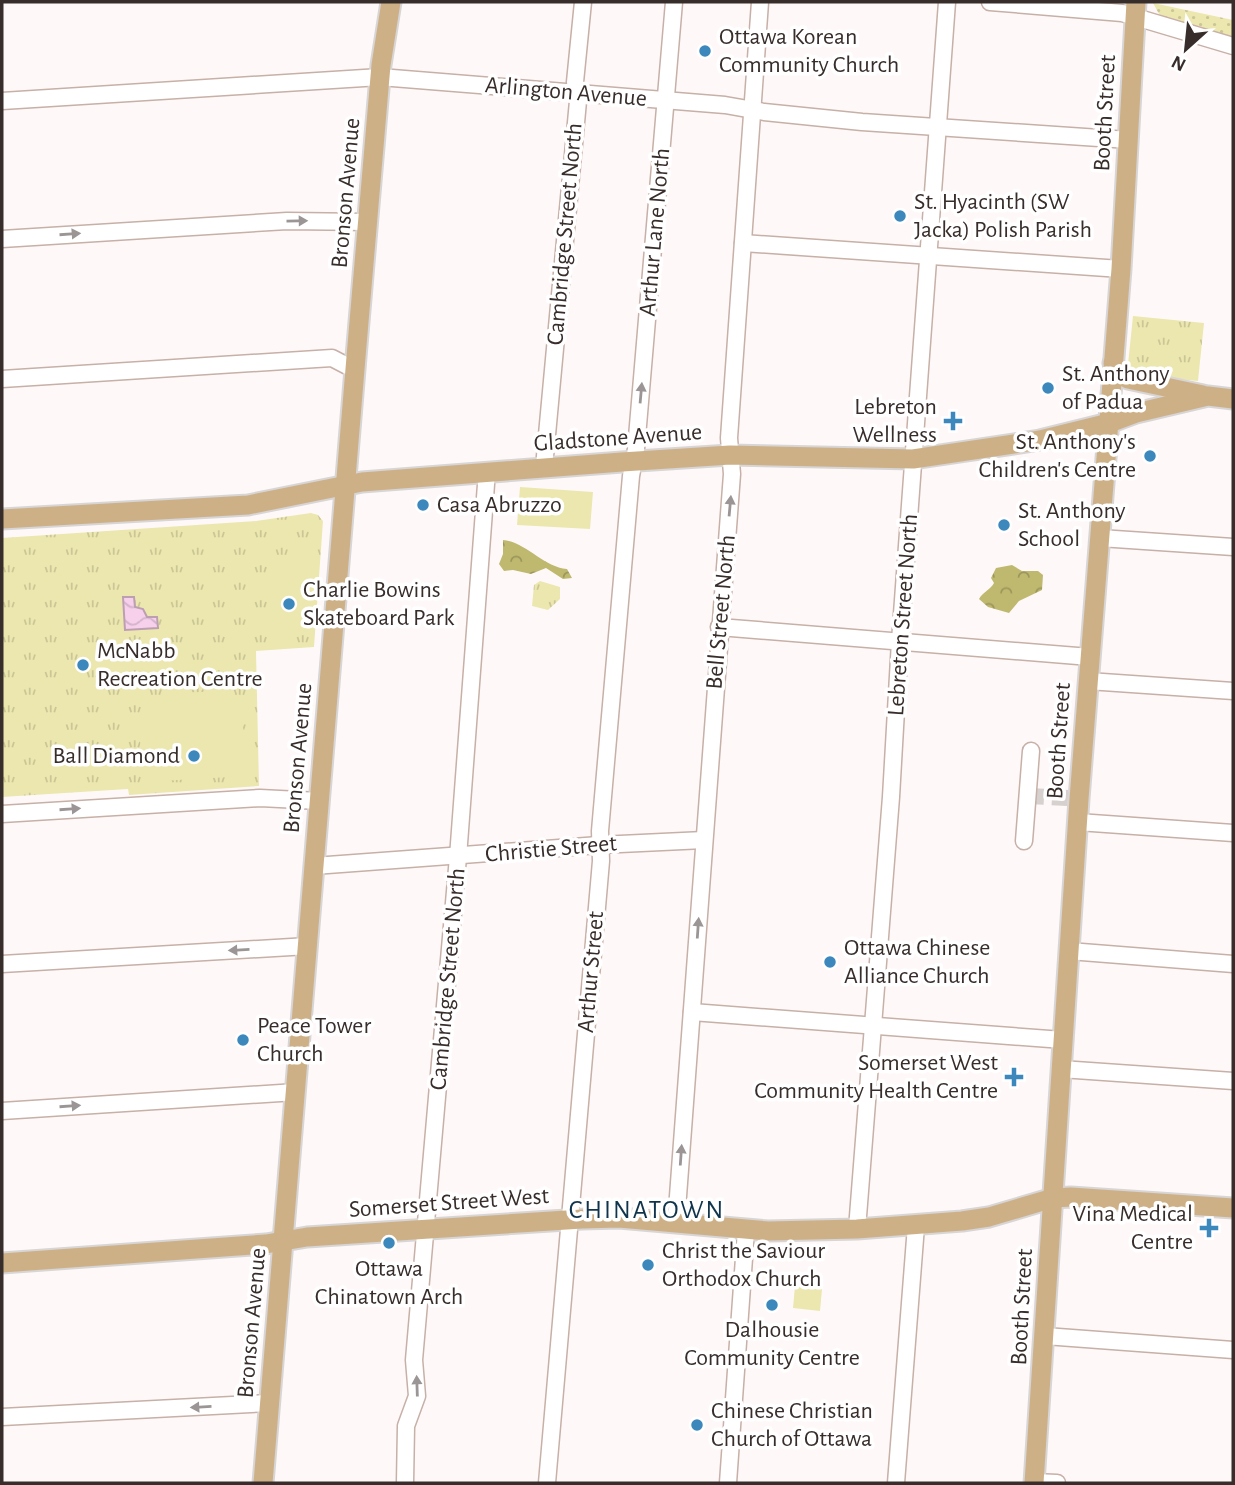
<svg xmlns="http://www.w3.org/2000/svg" width="1235" height="1485" font-family="'Alegreya Sans',sans-serif">
<style>
.grass{fill:url(#grass-dots)}
.forest{fill:url(#forest-crowns)}
.park{fill:url(#park-tufts)}
.pitch{fill:#ece7ae}
.water{fill:url(#water-waves);stroke:#bd9fb2;stroke-width:2}
.lines{fill:none;stroke-linecap:round;stroke-linejoin:round}
.minor-tunnel{stroke:#d6d0cf;stroke-width:16;stroke-dasharray:16 8;stroke-linecap:butt}
.minor-casing{stroke:#c7b0a7;stroke-width:19}
.major-casing{stroke:#d7d5d5;stroke-width:23}
.minor{stroke:#fff;stroke-width:16}
.major{stroke:#ceb087;stroke-width:19}
.oneway{fill:#9b9695}
.poi-dot{fill:#3c87bb;stroke:#fff;stroke-width:2.5}
.labels{text-anchor:middle;dominant-baseline:central;stroke-width:7;stroke-linejoin:round;paint-order:stroke}
.poi-label{font-size:24px;fill:#372e2b;stroke:#fff;text-anchor:start}
.street-label{font-size:24px;fill:#372e2b;stroke:#fff}
.neighbourhood-label{font-size:26px;letter-spacing:2px;fill:#10344c;stroke:#fff}
</style>
<defs>
<pattern id="grass-dots" width="8" height="8" patternUnits="userSpaceOnUse" patternTransform="scale(1.75)"><rect width="8" height="8" fill="#ece7ae"/><path d="M2 2h.1M6 6h.1" fill="none" stroke="#cbc696" stroke-width="1.8" stroke-linecap="round"/></pattern>
<pattern id="forest-crowns" width="20" height="18" patternUnits="userSpaceOnUse" patternTransform="scale(1.75)"><rect width="20" height="18" fill="#bfb86f"/><path d="M2 6a3 3 0 1 1 6 0M12 15a3 3 0 1 1 6 0" fill="none" stroke="#9c965b"/></pattern>
<pattern id="park-tufts" width="24" height="20" patternUnits="userSpaceOnUse" patternTransform="scale(1.75)"><rect width="24" height="20" fill="#ece7ae"/><path d="M3 7l-1-3M5 7V3M7 7l1-3M15 17l-1-3M17 17v-4M19 17l1-3" fill="none" stroke="#cbc696"/></pattern>
<pattern id="water-waves" width="16" height="10" patternUnits="userSpaceOnUse" patternTransform="scale(1.75)"><rect width="16" height="10" fill="#f7d0ec"/><path d="M0 5q4-4 8 0t8 0" fill="none" stroke="#d4b3cb"/></pattern>
</defs>
<rect width="100%" height="100%" fill="#fef9f8"/>
<!-- grass -->
<path class="grass" d="M1153,3L1233,20V38L1160,16Z"/>
<!-- forest -->
<g class="forest">
<path d="M503,540C526,542 543,567 567,569L572,578L563,579L546,568L531,574L513,570L504,571L499,564L503,554Z"/>
<path d="M1012,565L1022,571H1038L1043,575L1042,590L1019,601L1009,613L988,607L979,599C983,592 990,590 994,583L991,578L996,568Z"/>
</g>
<!-- park -->
<g class="park">
<path d="M1133,316L1204,323L1198,381L1127,374Z"/>
<path d="M311,513L318,515L323,521L314,647L256,651L259,786L129,795L128,789L2,797V538L256,521Z"/>
<path d="M540,581L560,587V599L548,610L532,606L534,585Z"/>
</g>
<!-- pitch -->
<g class="pitch">
<path d="M520,487L593,492L590,529L517,525Z"/>
<path d="M287,560L312,563L308,625H300L293,642L284,641L285,628L267,623L265,619L272,584L270,574C279,573 283,569 287,560Z"/>
<path d="M234,691L245,736L248,776L141,782L140,723L167,693Z"/>
<path d="M795,1286L822,1289L820,1311L793,1308Z"/>
</g>
<!-- water -->
<path class="water" d="M123,597H134L135,607L143,609L147,617H157L158,628L125,630Z"/>
<g class="lines">
<!-- minor-tunnel -->
<path class="minor-tunnel" d="M1028,796L1069,798"/>
<!-- minor casing -->
<g class="minor-casing">
<g id="minor">
<path d="M990,2L1122,13L1233,46"/>
<path d="M2,101L380,77L725,105L764,112L862,122L1129,140"/>
<path d="M2,239L287,221L368,222"/>
<path d="M743,243L1121,269"/>
<path d="M2,379L332,358L355,370"/>
<path d="M544,467L578,101L575,82L583,2"/>
<path d="M1100,538L1233,547"/>
<path d="M719,627L1090,657"/>
<path d="M1088,681L1233,691"/>
<path d="M2,814L260,798L319,801"/>
<path d="M1078,822L1233,833"/>
<path d="M1024,841L1031,751"/>
<path d="M314,866L599,845L704,840"/>
<path d="M1069,951L1233,964"/>
<path d="M2,964L308,946"/>
<path d="M692,1012L1063,1040"/>
<path d="M1061,1069L1233,1081"/>
<path d="M2,1111L296,1092"/>
<path d="M676,1223L732,474L729,438L760,2"/>
<path d="M857,1229L891,797L900,641L947,2"/>
<path d="M1045,1336L1233,1350"/>
<path d="M2,1417L269,1403"/>
<path d="M1034,1482L1057,1483"/>
<path d="M405,1483L406,1426L417,1396L414,1360L458,857L487,471"/>
<path d="M547,1483L601,861L600,831L631,476L636,449L674,2"/>
<path d="M728,1483L746,1230"/>
<path d="M896,1483L916,1226"/>
</g>
</g>
<!-- major casing -->
<g class="major-casing">
<g id="major">
<path d="M1113,363L1119,373L1128,379L1203,395"/>
<path d="M2,519L248,505L362,482L622,462L730,455L913,459L1040,440L1109,423L1136,413L1208,396L1233,399"/>
<path d="M2,1263L266,1244L307,1237L582,1219L619,1218L768,1231L857,1229L962,1221L989,1217L1053,1198L1071,1197L1233,1208"/>
<path d="M263,1483L356,357L381,65L391,2"/>
<path d="M1034,1483L1079,799L1121,269L1136,2"/>
</g>
</g>
<!-- minor -->
<use href="#minor" class="minor"/>
<!-- major -->
<use href="#major" class="major"/>
</g>
<!-- one-way arrows -->
<defs><path id="oneway-solid" d="M-6-.8H1V-3.2L6.5 0L1 3.2V.8H-6Z" transform="scale(1.75)"/></defs>
<g class="oneway">
<use href="#oneway-solid" transform="translate(297 221) rotate(-1)"/>
<use href="#oneway-solid" transform="translate(70 234) rotate(-4)"/>
<use href="#oneway-solid" transform="translate(641 393) rotate(-85)"/>
<use href="#oneway-solid" transform="translate(730 506) rotate(-85)"/>
<use href="#oneway-solid" transform="translate(70 809) rotate(-4)"/>
<use href="#oneway-solid" transform="translate(698 928) rotate(-86)"/>
<use href="#oneway-solid" transform="translate(239 950) rotate(177)"/>
<use href="#oneway-solid" transform="translate(70 1106) rotate(-4)"/>
<use href="#oneway-solid" transform="translate(681 1155) rotate(-86)"/>
<use href="#oneway-solid" transform="translate(417 1386) rotate(-92)"/>
<use href="#oneway-solid" transform="translate(201 1407) rotate(177)"/>
</g>
<!-- markers -->
<g class="poi-dot">
<circle cx="705" cy="51" r="7"/>
<circle cx="900" cy="216" r="7"/>
<circle cx="1048" cy="388" r="7"/>
<path d="M949.5 410.5h7v7h7v7h-7v7h-7v-7h-7v-7h7z"/>
<circle cx="1150" cy="456" r="7"/>
<circle cx="423" cy="505" r="7"/>
<circle cx="1004" cy="525" r="7"/>
<circle cx="289" cy="604" r="7"/>
<circle cx="83" cy="665" r="7"/>
<circle cx="194" cy="756" r="7"/>
<circle cx="830" cy="962" r="7"/>
<circle cx="243" cy="1040" r="7"/>
<path d="M1010.5 1066.5h7v7h7v7h-7v7h-7v-7h-7v-7h7z"/>
<path d="M1205.5 1217.5h7v7h7v7h-7v7h-7v-7h-7v-7h7z"/>
<circle cx="389" cy="1243" r="7"/>
<circle cx="648" cy="1265" r="7"/>
<circle cx="772" cy="1305" r="7"/>
<circle cx="697" cy="1425" r="7"/>
</g>
<g class="labels">
<!-- poi labels -->
<g class="poi-label">
<text x="719" y="37">Ottawa Korean<tspan x="719" dy="28">Community Church</tspan></text>
<text x="914" y="202">St. Hyacinth (SW<tspan x="914" dy="28">Jacka) Polish Parish</tspan></text>
<text x="1062" y="374">St. Anthony<tspan x="1062" dy="28">of Padua</tspan></text>
<text x="937" y="407" text-anchor="end">Lebreton<tspan x="937" dy="28">Wellness</tspan></text>
<text x="1136" y="442" text-anchor="end">St. Anthony's<tspan x="1136" dy="28">Children's Centre</tspan></text>
<text x="437" y="505">Casa Abruzzo</text>
<text x="1018" y="511">St. Anthony<tspan x="1018" dy="28">School</tspan></text>
<text x="303" y="590">Charlie Bowins<tspan x="303" dy="28">Skateboard Park</tspan></text>
<text x="97" y="651">McNabb<tspan x="97" dy="28">Recreation Centre</tspan></text>
<text x="180" y="756" text-anchor="end">Ball Diamond</text>
<text x="844" y="948">Ottawa Chinese<tspan x="844" dy="28">Alliance Church</tspan></text>
<text x="257" y="1026">Peace Tower<tspan x="257" dy="28">Church</tspan></text>
<text x="998" y="1063" text-anchor="end">Somerset West<tspan x="998" dy="28">Community Health Centre</tspan></text>
<text x="1193" y="1214" text-anchor="end">Vina Medical<tspan x="1193" dy="28">Centre</tspan></text>
<text x="662" y="1251">Christ the Saviour<tspan x="662" dy="28">Orthodox Church</tspan></text>
<text x="389" y="1269" text-anchor="middle">Ottawa<tspan x="389" dy="28">Chinatown Arch</tspan></text>
<text x="772" y="1330" text-anchor="middle">Dalhousie<tspan x="772" dy="28">Community Centre</tspan></text>
<text x="711" y="1411">Chinese Christian<tspan x="711" dy="28">Church of Ottawa</tspan></text>
</g>
<!-- street labels -->
<g class="street-label">
<text transform="translate(566 92) rotate(5)">Arlington Avenue</text>
<text transform="translate(1105 113) rotate(-87)">Booth Street</text>
<text transform="translate(346 193) rotate(-85)">Bronson Avenue</text>
<text transform="translate(655 232) rotate(-85)">Arthur Lane North</text>
<text transform="translate(565 234) rotate(-85)">Cambridge Street North</text>
<text transform="translate(618 438) rotate(-4)">Gladstone Avenue</text>
<text transform="translate(721 612) rotate(-85)">Bell Street North</text>
<text transform="translate(903 615) rotate(-86)">Lebreton Street North</text>
<text transform="translate(1059 741) rotate(-86)">Booth Street</text>
<text transform="translate(298 758) rotate(-85)">Bronson Avenue</text>
<text transform="translate(551 849) rotate(-5)">Christie Street</text>
<text transform="translate(591 972) rotate(-85)">Arthur Street</text>
<text transform="translate(448 979) rotate(-85)">Cambridge Street North</text>
<text transform="translate(449 1203) rotate(-4)">Somerset Street West</text>
<text transform="translate(1022 1307) rotate(-87)">Booth Street</text>
<text transform="translate(252 1323) rotate(-85)">Bronson Avenue</text>
</g>
<!-- neighbourhood labels -->
<g class="neighbourhood-label">
<text x="647" y="1210">CHINATOWN</text>
</g>
</g>
<!-- border -->
<rect width="1235" height="1485" fill="none" stroke="#372e2b" stroke-width="7"/>
<!-- north arrow -->
<g transform="translate(1186 49) rotate(207)" stroke="#ffffff" stroke-width="5" paint-order="stroke">
<path d="M0-5L12 26L0 18L-12 26Z" fill="#372e2b"/>
<text y="-10" font-size="19" font-weight="bold" text-anchor="middle" fill="#372e2b">N</text>
</g>
</svg>
